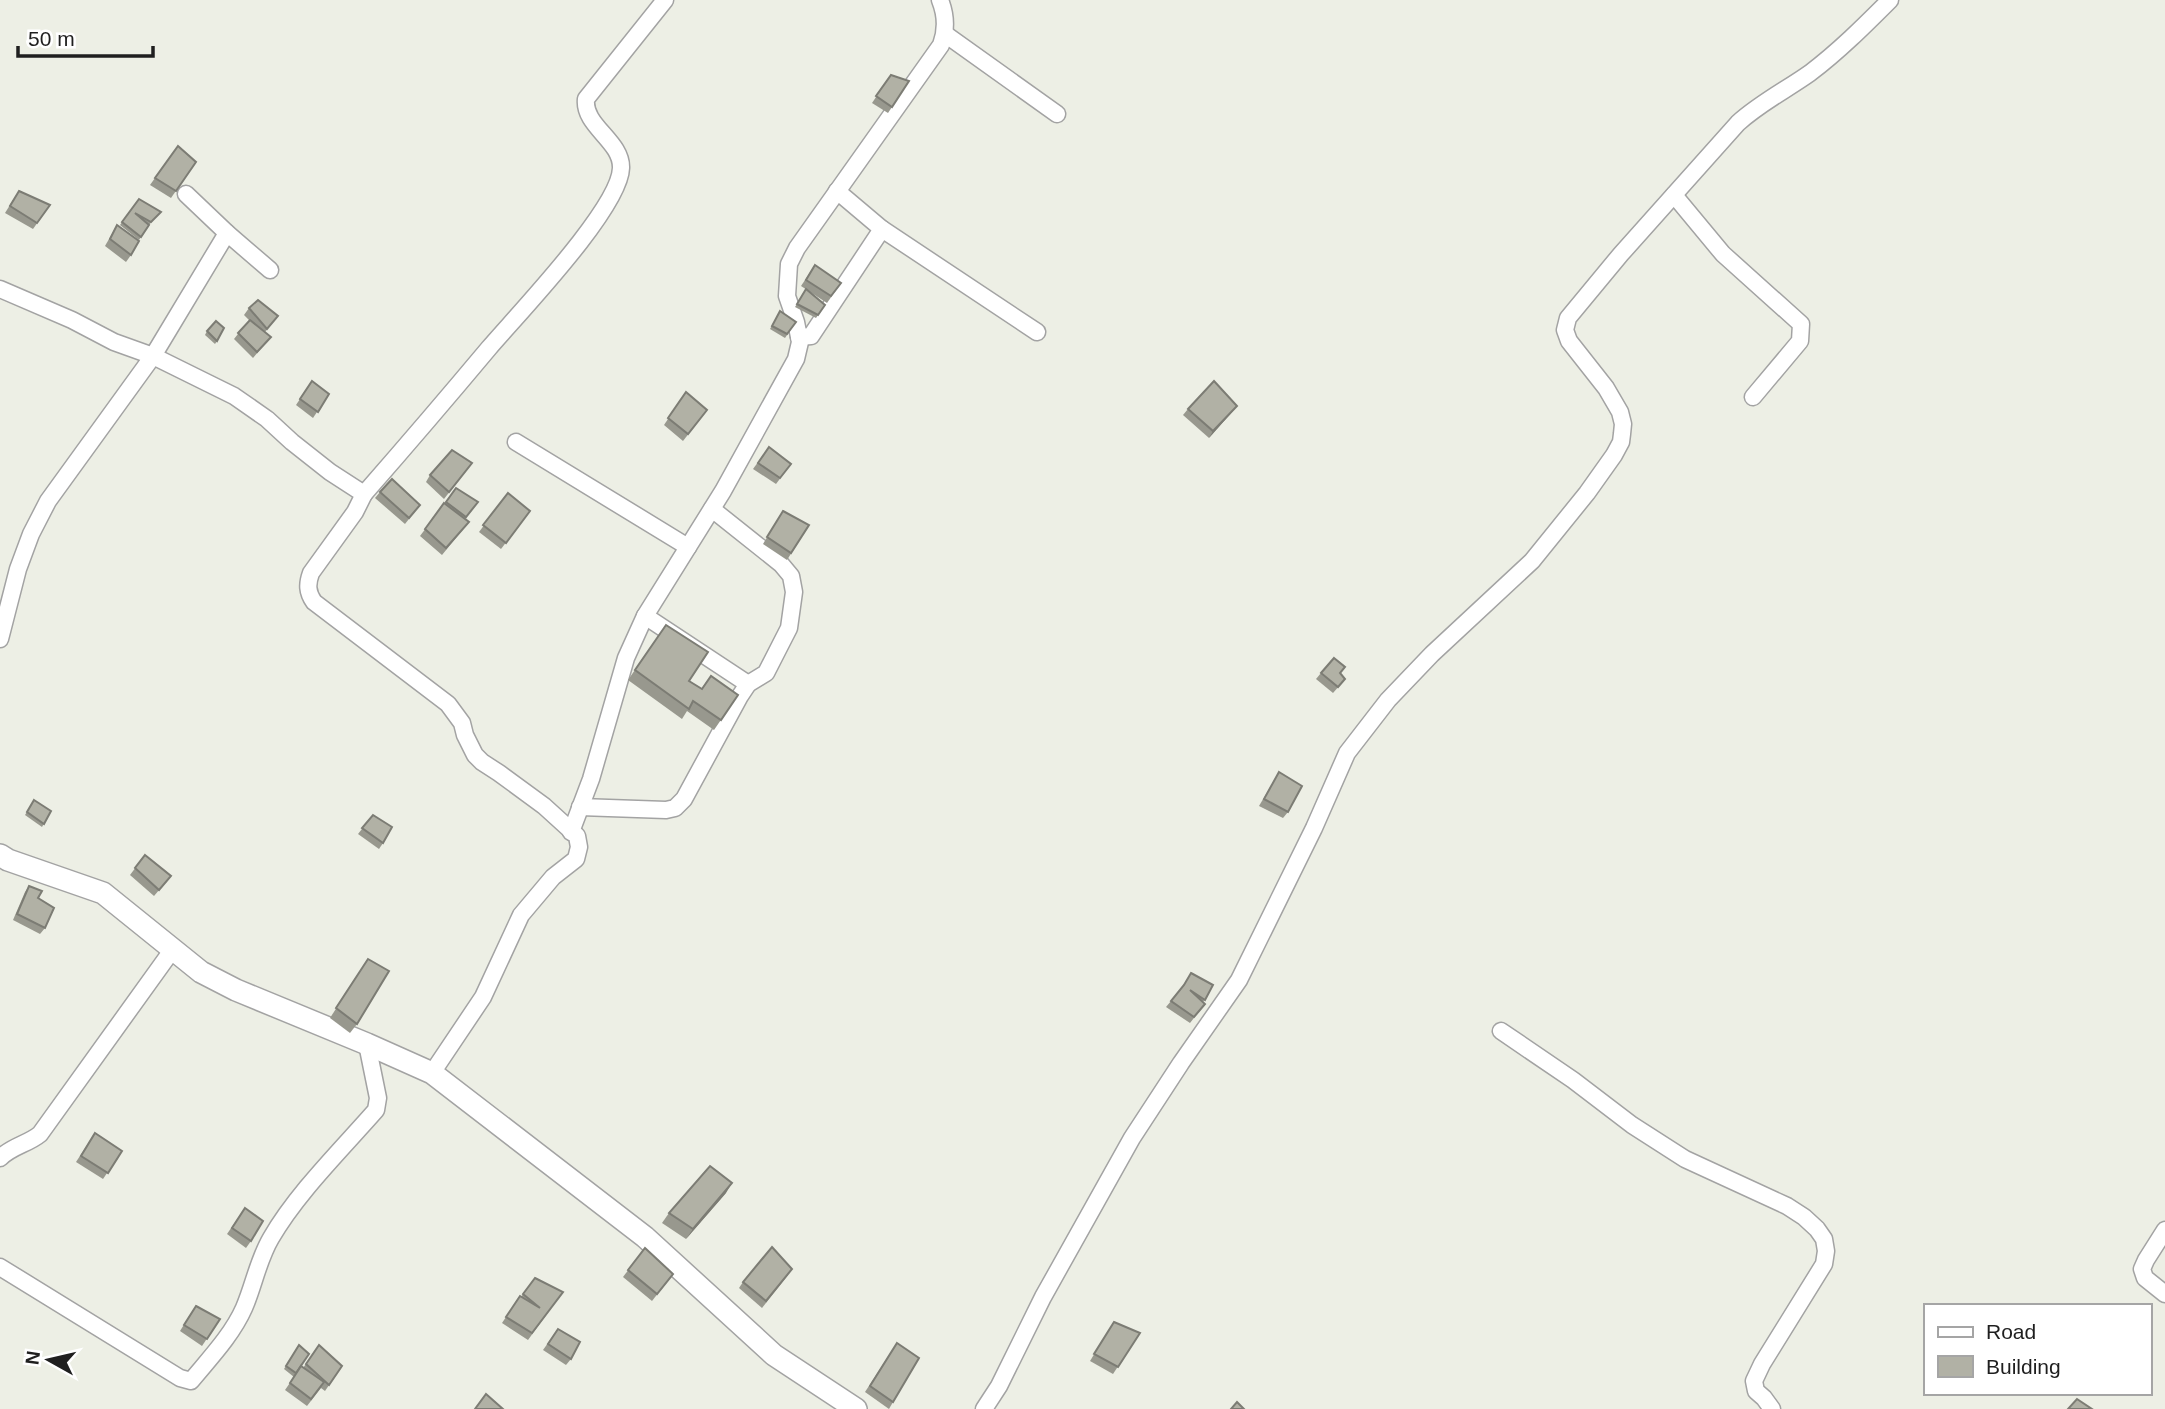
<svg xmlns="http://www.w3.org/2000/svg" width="2165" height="1409" font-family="Arial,sans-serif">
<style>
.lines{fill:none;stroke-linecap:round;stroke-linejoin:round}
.minor-casing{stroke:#a3a3a3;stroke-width:19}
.tertiary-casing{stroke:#a3a3a3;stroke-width:24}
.minor{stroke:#fff;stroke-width:16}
.tertiary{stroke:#fff;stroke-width:21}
.wall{fill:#98988e}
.shaded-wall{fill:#7c7c74}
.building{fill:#b1b1a5;stroke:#7c7c74;stroke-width:2}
</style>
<rect width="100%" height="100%" fill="#edefe5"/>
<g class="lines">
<!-- minor casing -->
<g class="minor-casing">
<g id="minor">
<path d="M945,34L1057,114"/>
<path d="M186,194L227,233L270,270"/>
<path d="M1674,195L1723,254L1801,324L1800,341L1753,397"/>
<path d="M882,229L1037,332"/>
<path d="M0,289L72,320L114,342L153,356L234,396L267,419L292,442L330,472L364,494L355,512L311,573C307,584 307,592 314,602L448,704L462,723L465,735L475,755L482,762L499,773L544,806L577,836L579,847L576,859L553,877L521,915L483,997L432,1073"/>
<path d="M799,337L811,336L882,229L837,191"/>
<path d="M516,442L688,547"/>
<path d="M364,494C406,446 448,397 489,348C518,314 620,208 621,168C622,141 583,126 586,99L665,0"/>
<path d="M645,616L748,684"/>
<path d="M0,639L18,569L31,534L48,501L153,356L227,233"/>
<path d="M580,807L666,810L675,808L684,799L740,696L748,684L766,673L789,628L794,592L791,576L781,564L712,509"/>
<path d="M571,832L591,779L626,658L645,616L723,491L796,359L800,342L796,322L787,296L789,264L797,248L941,45C947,29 946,15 940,0"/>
<path d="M1501,1031L1573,1080L1632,1125L1685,1159L1787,1206L1804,1217L1817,1229L1824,1239L1826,1251L1824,1264L1762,1364L1754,1381L1756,1391L1764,1398L1772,1409"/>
<path d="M0,1158C12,1146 28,1144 40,1134L173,949"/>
<path d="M2165,1230L2146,1260L2142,1269L2145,1278L2165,1294"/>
<path d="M0,1267L180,1378L191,1381C210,1358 232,1335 244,1308C254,1285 258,1260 271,1238C297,1193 341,1150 376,1110L378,1098L367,1044"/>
<path d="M984,1409L999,1386L1043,1297L1132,1138L1181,1063L1239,980L1314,828L1347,753L1388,700L1432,654L1532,561L1587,493L1614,455L1621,442L1622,434L1623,424L1620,412L1606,388L1569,341L1565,330L1568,318L1621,254L1738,123C1760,103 1786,90 1810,73C1839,51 1864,26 1890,0"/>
</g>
</g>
<!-- tertiary casing -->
<g class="tertiary-casing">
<path id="tertiary" d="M0,855L8,860L103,893L201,972L236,990L367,1044L432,1073L645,1237L774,1355L856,1409"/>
</g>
<!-- minor -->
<use href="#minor" class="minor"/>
<!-- tertiary -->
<use href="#tertiary" class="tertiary"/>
</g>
<!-- wall -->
<g class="wall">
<path d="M891,75L892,107L888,113L872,103Z"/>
<path d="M178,146L196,162L171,198L150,185Z"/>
<path d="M15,197L50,205L33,229L5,213Z"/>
<path d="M139,199L158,215L149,225L139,240L120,225Z"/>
<path d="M117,225L131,255L126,262L105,246Z"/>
<path d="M815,265L841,283L827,303L801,286Z"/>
<path d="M806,289L825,305L816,318L795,307Z"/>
<path d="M249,308L278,316L265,332L271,337L253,358L234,339L249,320L244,315Z"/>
<path d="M780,311L796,322L785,338L770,329Z"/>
<path d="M207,331L217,341L215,344L205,335Z"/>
<path d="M312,381L329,394L313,418L296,405Z"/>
<path d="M686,392L707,410L683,441L664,425Z"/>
<path d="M1188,409L1232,412L1209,438L1183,415Z"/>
<path d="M769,447L791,464L776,484L753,469Z"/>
<path d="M472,463L444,499L426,482L430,475Z"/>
<path d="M456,488L478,502L465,519L469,522L442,555L420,536Z"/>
<path d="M380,492L420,505L405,524L375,498Z"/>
<path d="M508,493L530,511L501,549L479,532Z"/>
<path d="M783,511L809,525L787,560L763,544Z"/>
<path d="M666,625L689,681L701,689L711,676L738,695L714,730L687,711L682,719L628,680Z"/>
<path d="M1321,673H1340V685L1333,693L1316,679Z"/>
<path d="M1279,772L1288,812L1283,818L1259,806Z"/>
<path d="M34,800L51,811L42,827L25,815Z"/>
<path d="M373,815L383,843L379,849L358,834Z"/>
<path d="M145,855L171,876L154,896L130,875Z"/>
<path d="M29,886L45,928L40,934L13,920L25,892Z"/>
<path d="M368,959L357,1024L350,1033L330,1018Z"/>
<path d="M1191,973L1213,985L1203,1002L1205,1004L1190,1023L1166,1007L1182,988Z"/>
<path d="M95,1133L122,1151L103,1179L76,1162Z"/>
<path d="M726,1193L686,1239L662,1223L669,1213Z"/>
<path d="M245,1208L251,1241L246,1248L227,1234Z"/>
<path d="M645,1248L673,1274L652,1301L623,1277Z"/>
<path d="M788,1275L762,1308L739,1288L743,1282Z"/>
<path d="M535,1278L563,1292L528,1340L502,1323L520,1296L521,1297Z"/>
<path d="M192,1312L220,1319L202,1346L180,1331Z"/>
<path d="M1114,1322L1140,1333L1113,1374L1090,1361Z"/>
<path d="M558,1329L571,1359L566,1365L543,1350Z"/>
<path d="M897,1343L893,1402L889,1409L865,1392Z"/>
<path d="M299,1345L297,1373L303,1368L319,1345L342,1366L325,1391L321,1388L307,1406L285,1390L294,1377L284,1369Z"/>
</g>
<!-- shaded-wall -->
<g class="shaded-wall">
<path d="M1237,406L1232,412L1209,438L1213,431Z"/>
<path d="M732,1183L726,1193L686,1239L693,1229Z"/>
</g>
<!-- building -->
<g class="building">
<path d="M891,75L909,81L892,107L876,96Z"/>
<path d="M178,146L196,162L176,191L155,178Z"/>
<path d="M19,191L50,205L37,223L10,206Z"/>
<path d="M139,199L161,212L151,222L135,213L149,225L141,237L122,222Z"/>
<path d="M117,225L139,241L131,255L110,239Z"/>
<path d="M815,265L841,283L831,296L806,280Z"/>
<path d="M806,289L825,305L818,315L797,304Z"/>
<path d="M258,300L278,316L267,329L249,308Z"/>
<path d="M780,311L796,322L787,334L772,326Z"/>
<path d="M250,320L271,337L257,352L238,333Z"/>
<path d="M216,321L224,328L217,341L207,331Z"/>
<path d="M312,381L329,394L318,412L300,399Z"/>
<path d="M1214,381L1237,406L1213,431L1188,409Z"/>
<path d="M686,392L707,410L688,434L668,418Z"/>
<path d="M769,447L791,464L780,478L758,463Z"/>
<path d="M452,450L472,463L449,492L430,475Z"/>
<path d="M392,479L420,505L409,518L380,492Z"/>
<path d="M456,488L478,502L466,517L446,502Z"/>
<path d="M508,493L530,511L506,543L483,525Z"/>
<path d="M444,503L469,522L446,548L425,529Z"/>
<path d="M783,511L809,525L791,553L767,537Z"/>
<path d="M666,625L708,652L689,681L702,689L711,676L738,695L721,720L693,701L689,709L635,670Z"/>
<path d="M1334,658L1345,667L1340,673L1345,679L1338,687L1321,673Z"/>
<path d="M1279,772L1302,786L1288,812L1264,799Z"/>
<path d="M34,800L51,811L44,824L27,812Z"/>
<path d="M373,815L392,827L383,843L362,828Z"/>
<path d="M145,855L171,876L159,890L135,868Z"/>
<path d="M29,886L42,891L38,898L54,908L45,928L17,914Z"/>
<path d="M368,959L389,971L357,1024L336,1008Z"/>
<path d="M1191,973L1213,985L1205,1000L1190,990L1205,1004L1194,1017L1171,1001L1184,985Z"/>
<path d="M95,1133L122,1151L108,1173L81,1156Z"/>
<path d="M710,1166L732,1183L693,1229L669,1213Z"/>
<path d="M245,1208L263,1221L251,1241L232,1228Z"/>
<path d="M772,1247L792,1269L766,1301L743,1282Z"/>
<path d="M645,1248L673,1274L657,1294L628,1270Z"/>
<path d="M535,1278L563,1292L532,1333L506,1317L520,1296L540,1308L523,1294Z"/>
<path d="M196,1306L220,1319L207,1339L184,1325Z"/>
<path d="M1114,1322L1140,1333L1118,1367L1094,1354Z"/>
<path d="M558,1329L580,1342L571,1359L548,1344Z"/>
<path d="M897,1343L919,1358L893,1402L870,1386Z"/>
<path d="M299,1345L309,1354L296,1373L286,1366Z"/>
<path d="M319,1345L342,1366L329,1385L306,1364Z"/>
<path d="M301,1366L324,1382L311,1399L290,1383Z"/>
<path d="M486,1394L503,1409H475Z"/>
<path d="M2077,1399L2092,1409H2068Z"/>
<path d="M1237,1402L1244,1409H1231Z"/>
</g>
<!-- legend -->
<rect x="1924" y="1304" width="228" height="91" fill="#ffffff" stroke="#a5a5a5" stroke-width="2"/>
<rect x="1938" y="1327" width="35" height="10" fill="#ffffff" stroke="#a5a5a5" stroke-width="2"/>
<text x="1986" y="1339" font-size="21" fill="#1f1f1f">Road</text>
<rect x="1938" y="1356" width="35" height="21" fill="#b1b1a5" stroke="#a5a5a5" stroke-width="2"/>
<text x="1986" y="1374" font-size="21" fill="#1f1f1f">Building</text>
<!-- north arrow -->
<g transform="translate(49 1360) rotate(278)" stroke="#ffffff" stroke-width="5" paint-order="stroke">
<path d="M0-5L12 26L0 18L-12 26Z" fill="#1f1f1f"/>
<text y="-10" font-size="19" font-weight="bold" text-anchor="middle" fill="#1f1f1f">N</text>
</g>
<!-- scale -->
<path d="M18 46v10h135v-10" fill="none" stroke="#1f1f1f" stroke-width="3.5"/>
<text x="28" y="46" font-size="21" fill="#1f1f1f" stroke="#ffffff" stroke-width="5" paint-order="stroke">50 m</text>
</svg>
